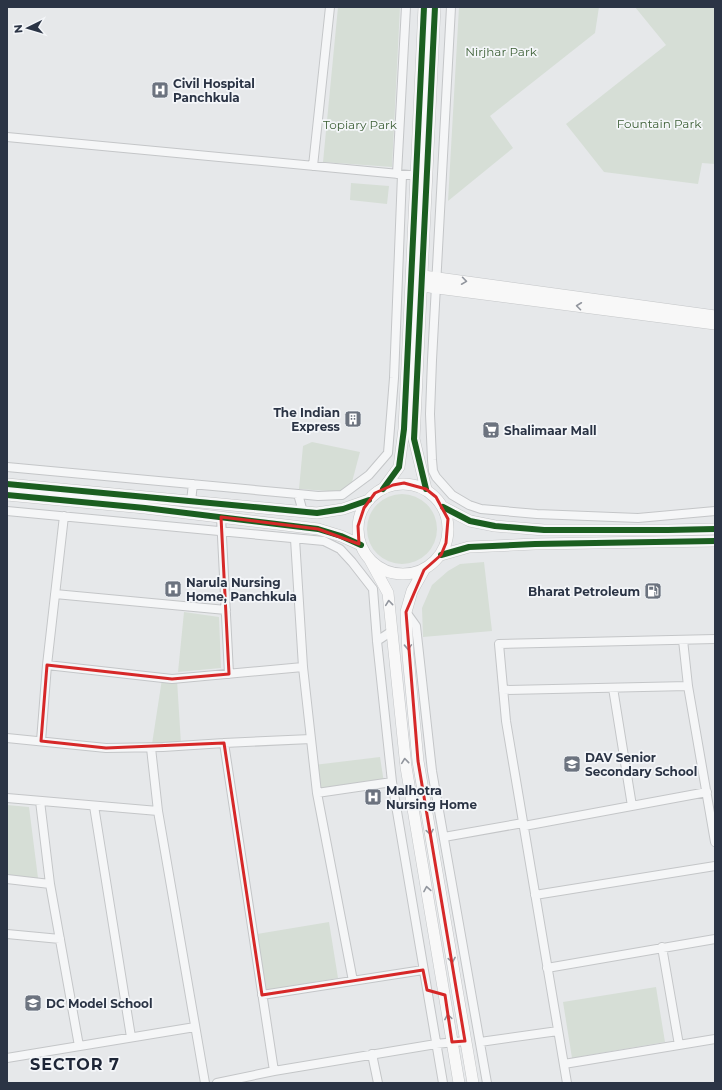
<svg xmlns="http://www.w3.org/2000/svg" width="722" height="1090" viewBox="0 0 722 1090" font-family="Montserrat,sans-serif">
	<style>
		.green { fill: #d6ded6 }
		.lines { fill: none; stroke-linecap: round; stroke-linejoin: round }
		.street-casing { stroke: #c4c6c8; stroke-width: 10 }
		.secondary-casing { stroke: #c4c6c8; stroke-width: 12 }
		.street { stroke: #f5f6f7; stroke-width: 8 }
		.secondary { stroke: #f8f8f8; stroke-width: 11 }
		.cycleway-casing { stroke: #f4f6f9; stroke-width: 8 }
		.cycleway { stroke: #1b5e20; stroke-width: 6 }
		.oneway { stroke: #92969e }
		.marked { fill: none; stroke: #d62828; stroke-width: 3; stroke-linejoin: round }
		.labels { text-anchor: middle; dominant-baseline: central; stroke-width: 3.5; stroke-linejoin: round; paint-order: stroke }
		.park-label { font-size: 12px; fill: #3f6138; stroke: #f4f6f9 }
		.poi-label { font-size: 12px; font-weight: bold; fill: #2b3445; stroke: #f4f6f9; text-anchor: start }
		.district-label { font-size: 16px; font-weight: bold; letter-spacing: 1px; fill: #1d2536; stroke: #f4f6f9 }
	</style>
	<rect width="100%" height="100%" fill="#e6e8ea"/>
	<path class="green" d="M 338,7 L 400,7 L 392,167 L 323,162 Z
		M 459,7 L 599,7 L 595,33 L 490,116 L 513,148 L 448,201 Z
		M 635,7 L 715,7 L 715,164 L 702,163 L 698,184 L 604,172 L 566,124 L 666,45 Z
		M 351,183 L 389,186 L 387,204 L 350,200 Z
		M 312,442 L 360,452 L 352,482 L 343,492 L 299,489 L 303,446 Z
		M367 529a35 35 0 1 1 70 0a35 35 0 1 1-70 0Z
		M 484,562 L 492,631 L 423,637 L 422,608 L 432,585 L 448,571 L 460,564 Z
		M 184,612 L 219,617 L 221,668 L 178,672 Z
		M 162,679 L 177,680 L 181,744 L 152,744 Z
		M 380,757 L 384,783 L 317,791 L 314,765 Z
		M 7,805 L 29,807 L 38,878 L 7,875 Z
		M 329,922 L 338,978 L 265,991 L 257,934 Z
		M 656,987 L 665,1042 L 572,1058 L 563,1002 Z"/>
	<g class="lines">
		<g class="street-casing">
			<path id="street" d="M 451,7 L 432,360 L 430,414 L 432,460 L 433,471 L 436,477 L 452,495 L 469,505 L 481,509 L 537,514 L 638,518 L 715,511
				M 7,137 L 420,176
				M 313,166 L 330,7
				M 397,174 L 406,7
				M 7,467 L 298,494 L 303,512
				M 298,494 L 318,496 L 342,495 L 369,475 L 388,453 L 394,378 L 402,175
				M 191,501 L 193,484
				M 7,511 L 324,541 L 340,549 L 352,562 L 373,589 L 377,641 L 392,782 L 443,1083
				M 221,517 L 229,674
				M 295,539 L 303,667 L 317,793 L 353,981
				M 55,594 L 226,610
				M 406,612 L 416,626 L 432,771 L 487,1083
				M 683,640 L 688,686 L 715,842
				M 377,641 L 392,631
				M 47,665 L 172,679 L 303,667
				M 613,688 L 632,806
				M 503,690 L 688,686
				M 7,738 L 106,748 L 163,747 L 224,743 L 311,739
				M 41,741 L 47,665 L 64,516
				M 224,743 L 274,1071
				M 151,748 L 158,811 L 205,1083
				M 317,793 L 392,782
				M 7,798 L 158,811
				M 40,801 L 50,884 L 79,1046
				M 94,806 L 131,1037
				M 524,826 L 707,792
				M 444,837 L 523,823
				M 7,879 L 50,884
				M 535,895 L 715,866
				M 7,934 L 60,939
				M 662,947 L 679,1045
				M 547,968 L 715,939
				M 262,995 L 423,970
				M 480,1042 L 558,1031
				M 372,1054 L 378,1083
				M 7,1058 L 195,1027
				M 564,1064 L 715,1039
				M 217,1083 L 274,1071 L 436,1044 L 465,1041
				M 567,1083 L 506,721 L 499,644 L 715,639"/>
		</g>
		<g class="secondary-casing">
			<path id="secondary" d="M 416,275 L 715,316
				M 414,285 L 715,324
				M358 529a45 45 0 1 1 90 0a45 45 0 1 1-90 0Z
				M 7,484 L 317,513 L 343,509 L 369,500
				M 383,489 L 399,467 L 404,429 L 424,7
				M 426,489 L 414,439 L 435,7
				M 7,495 L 145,508 L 318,529 L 341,536 L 361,545
				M 443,507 L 470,521 L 495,526 L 544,530 L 668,530 L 715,529
				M 441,555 L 469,547 L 535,544 L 715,541
				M 370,560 L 388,593 L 406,767 L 459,1083
				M 424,570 L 412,591 L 406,612 L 408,655 L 418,761 L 473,1083"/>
		</g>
		<use href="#street" class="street"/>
		<use href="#secondary" class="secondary"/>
		<g class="cycleway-casing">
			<path id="cycleway" d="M 7,484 L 317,513 L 343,509 L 369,500
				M 383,489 L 399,467 L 404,429 L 424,7
				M 426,489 L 414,439 L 435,7
				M 7,495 L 145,508 L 318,529 L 341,536 L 361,545
				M 443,507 L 470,521 L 495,526 L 544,530 L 668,530 L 715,529
				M 441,555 L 469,547 L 535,544 L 715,541"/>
		</g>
		<use href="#cycleway" class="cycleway"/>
	</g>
	<defs><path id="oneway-chevron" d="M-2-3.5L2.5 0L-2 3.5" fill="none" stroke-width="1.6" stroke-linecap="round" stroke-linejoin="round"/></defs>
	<g class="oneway">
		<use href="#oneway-chevron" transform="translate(464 281) rotate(8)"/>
		<use href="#oneway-chevron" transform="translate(579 306) rotate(-173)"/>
		<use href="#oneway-chevron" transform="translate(389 603) rotate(-96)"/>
		<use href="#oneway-chevron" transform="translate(408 647) rotate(88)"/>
		<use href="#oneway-chevron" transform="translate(405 761) rotate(-96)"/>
		<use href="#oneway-chevron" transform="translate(430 832) rotate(80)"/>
		<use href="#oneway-chevron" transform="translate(427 889) rotate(-100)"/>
		<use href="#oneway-chevron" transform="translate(452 960) rotate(80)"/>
		<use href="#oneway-chevron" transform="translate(448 1017) rotate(-100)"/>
	</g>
	<path class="marked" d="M 404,483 L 426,489 L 436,497 L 448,519 L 446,543 L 441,555 L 424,570 L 406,612 L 418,761 L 465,1041 L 452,1042 L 445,995 L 427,990 L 423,970 L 262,995 L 224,743 L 106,748 L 41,741 L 47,665 L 172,679 L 229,674 L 221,517 L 318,529 L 359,544 L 358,526 L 364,508 L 375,493 L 393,485 Z"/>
	<defs>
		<g id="hospital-square" transform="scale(0.9)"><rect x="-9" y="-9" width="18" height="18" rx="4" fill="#6c737f" stroke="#f4f6f9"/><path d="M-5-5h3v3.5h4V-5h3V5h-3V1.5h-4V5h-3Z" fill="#fff"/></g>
		<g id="building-square" transform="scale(0.9)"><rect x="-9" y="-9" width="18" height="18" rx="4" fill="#6c737f" stroke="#f4f6f9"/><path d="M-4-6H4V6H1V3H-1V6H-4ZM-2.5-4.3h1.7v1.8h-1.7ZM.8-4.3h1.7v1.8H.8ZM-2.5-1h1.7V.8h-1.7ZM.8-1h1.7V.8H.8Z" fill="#fff"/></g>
		<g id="supermarket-square" transform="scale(0.9)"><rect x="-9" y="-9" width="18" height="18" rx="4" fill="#6c737f" stroke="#f4f6f9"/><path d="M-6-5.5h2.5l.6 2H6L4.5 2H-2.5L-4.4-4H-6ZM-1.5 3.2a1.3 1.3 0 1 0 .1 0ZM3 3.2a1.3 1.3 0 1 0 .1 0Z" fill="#fff"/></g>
		<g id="fuel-square" transform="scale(0.9)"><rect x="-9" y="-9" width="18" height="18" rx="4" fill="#6c737f" stroke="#f4f6f9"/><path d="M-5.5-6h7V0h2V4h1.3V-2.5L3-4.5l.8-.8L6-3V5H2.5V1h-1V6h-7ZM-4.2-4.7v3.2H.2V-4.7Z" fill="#fff"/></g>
		<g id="school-square" transform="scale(0.9)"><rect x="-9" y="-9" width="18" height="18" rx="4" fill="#6c737f" stroke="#f4f6f9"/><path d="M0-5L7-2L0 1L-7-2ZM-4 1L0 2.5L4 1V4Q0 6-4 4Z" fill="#fff"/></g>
	</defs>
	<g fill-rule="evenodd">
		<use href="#hospital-square" x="160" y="90"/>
		<use href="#building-square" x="353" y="419"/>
		<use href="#supermarket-square" x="491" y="430"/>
		<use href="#hospital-square" x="173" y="589"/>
		<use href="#fuel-square" x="653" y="591"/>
		<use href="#school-square" x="572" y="764"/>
		<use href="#hospital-square" x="373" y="797"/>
		<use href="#school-square" x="33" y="1003"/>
	</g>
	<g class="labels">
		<g class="park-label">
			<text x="501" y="51">Nirjhar Park</text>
			<text x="659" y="123">Fountain Park</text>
			<text x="360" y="124">Topiary Park</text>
		</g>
		<g class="poi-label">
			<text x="173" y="83">Civil Hospital<tspan x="173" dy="14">Panchkula</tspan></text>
			<text x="340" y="412" text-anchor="end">The Indian<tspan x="340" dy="14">Express</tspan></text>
			<text x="504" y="430">Shalimaar Mall</text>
			<text x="186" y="582">Narula Nursing<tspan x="186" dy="14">Home, Panchkula</tspan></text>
			<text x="640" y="591" text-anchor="end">Bharat Petroleum</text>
			<text x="585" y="757">DAV Senior<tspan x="585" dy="14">Secondary School</tspan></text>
			<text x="386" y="790">Malhotra<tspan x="386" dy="14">Nursing Home</tspan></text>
			<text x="46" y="1003">DC Model School</text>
		</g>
		<g class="district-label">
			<text x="75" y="1064">SECTOR 7</text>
		</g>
	</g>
	<rect width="722" height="1090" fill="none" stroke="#2b3445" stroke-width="16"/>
	<g transform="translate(28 28) rotate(265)" stroke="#f4f6f9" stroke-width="3" paint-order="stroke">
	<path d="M0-3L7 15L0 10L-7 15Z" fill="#2b3445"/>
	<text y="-6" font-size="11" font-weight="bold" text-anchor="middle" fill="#2b3445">N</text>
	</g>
</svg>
